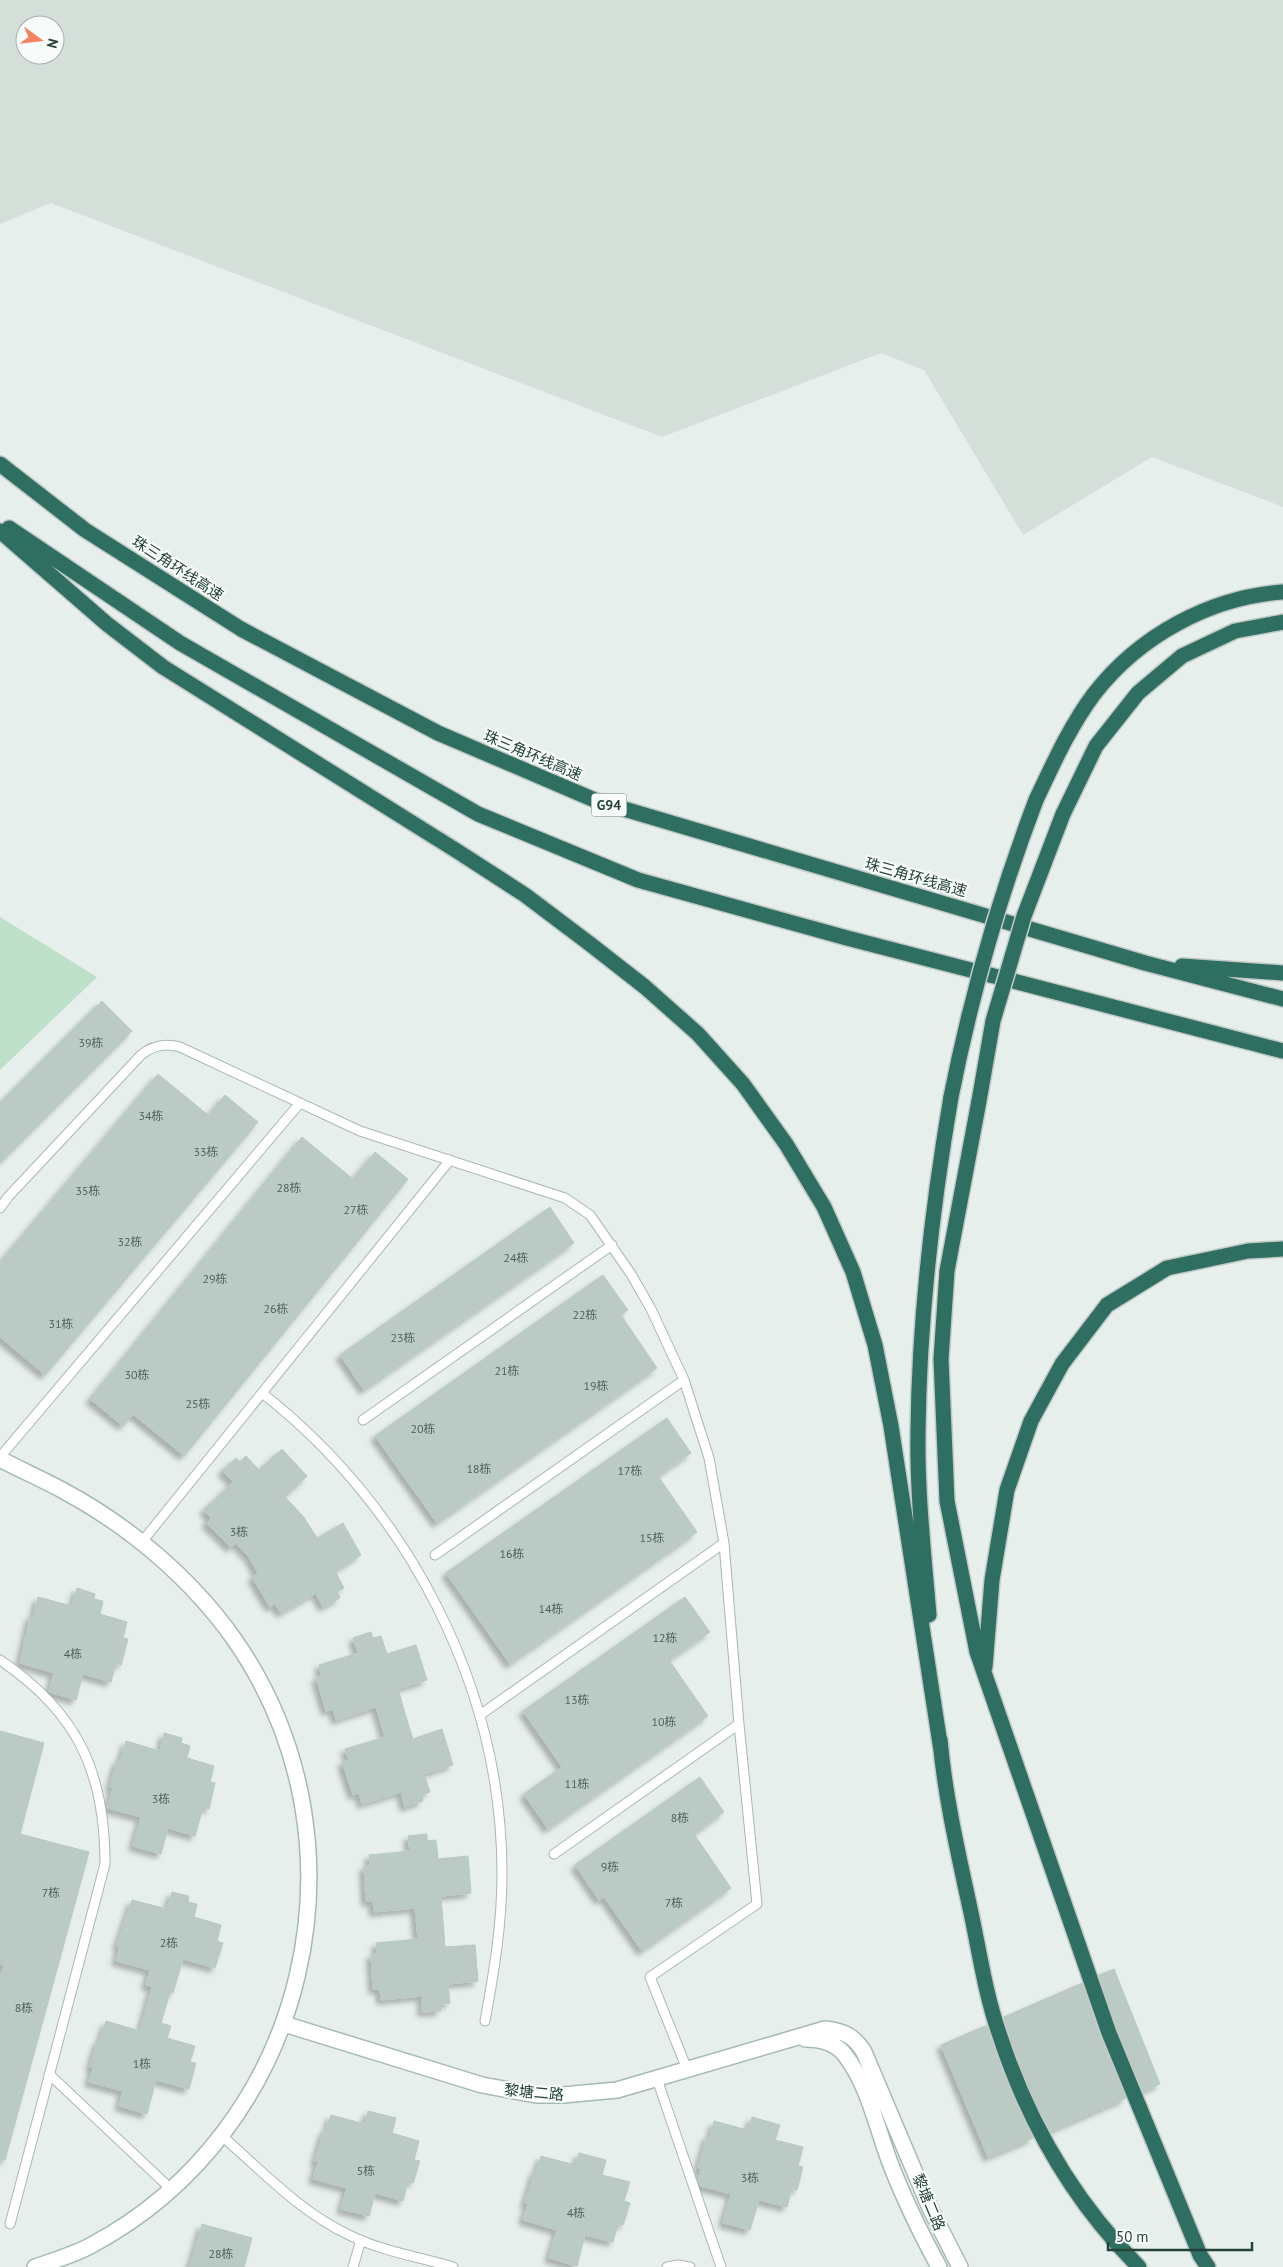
<svg xmlns="http://www.w3.org/2000/svg" width="1283" height="2267" viewBox="0 0 1283 2267" font-family="'PT Sans','Noto Sans SC',sans-serif">
	<style>
		.built { fill: #d4dfda; fill-rule: evenodd }
		.green { fill: #bfe0c8 }
		.building { fill: #bbcac4; stroke: #b8c9c2; filter: url(#shadow) }
		.lines { fill: none; stroke-linecap: round; stroke-linejoin: round }
		.lane-casing { stroke: #a8b8b2; stroke-width: 11 }
		.secondary-casing { stroke: #a4bbb3; stroke-width: 18 }
		.highway-casing { stroke: #c2cac8; stroke-width: 18 }
		.lane { stroke: #fff; stroke-width: 9 }
		.secondary { stroke: #fff; stroke-width: 15 }
		.highway { stroke: #2f6f62; stroke-width: 15 }
		.highway-bridge-casing { stroke: #c2cac8; stroke-width: 18; stroke-linecap: butt }
		.highway-bridge { stroke: #2f6f62; stroke-width: 15 }
		.labels { text-anchor: middle; dominant-baseline: central; stroke-width: 4.5; stroke-linejoin: round; paint-order: stroke }
		.number-label { font-size: 12px; fill: #4a645c }
		.shield { fill: #f7fbf9; stroke: #637a73; stroke-width: 1 }
		.shield-label { font-size: 14px; font-weight: bold; fill: #24423a }
		.street-label { font-size: 15px; fill: #24423a; stroke: #f7fbf9 }
	</style>
	<defs>
		<filter id="shadow"><feDropShadow dx="-4.5" dy="4.5" stdDeviation="2.5" flood-color="#0004"/></filter>
	</defs>
	<rect width="100%" height="100%" fill="#e6efeb"/>
	<path class="built" d="M 0,0 L 1283,0 L 1283,507 L 1152,457 L 1023,535 L 924,370 L 881,353 L 662,437 L 51,203 L 0,224 ZM 25,25 L 55,25 L 55,55 L 25,55 Z"/>
	<path class="green" d="M 0,917 L 97,977 L 0,1070 Z"/>
	<path class="building" d="M 102,1001 L 132,1031 L 0,1163 L 0,1103 Z
		M 158,1074 L 208,1115 L 225,1095 L 258,1122 L 45,1375 L 0,1337 L 0,1262 Z
		M 302,1137 L 353,1179 L 375,1152 L 408,1179 L 184,1456 L 133,1414 L 123,1426 L 90,1399 Z
		M 550,1207 L 574,1243 L 364,1390 L 340,1355 Z
		M 603,1275 L 628,1310 L 621,1315 L 657,1368 L 437,1523 L 375,1436 Z
		M 667,1418 L 691,1453 L 658,1476 L 697,1532 L 510,1664 L 446,1573 Z
		M 282,1449 L 307,1476 L 285,1497 L 303,1516 L 317,1538 L 343,1523 L 361,1555 L 335,1571 L 344,1588 L 337,1592 L 340,1598 L 323,1607 L 316,1593 L 281,1613 L 275,1604 L 270,1607 L 252,1577 L 258,1574 L 249,1557 L 236,1543 L 231,1548 L 206,1523 L 211,1518 L 204,1510 L 233,1482 L 222,1471 L 236,1458 L 240,1462 L 246,1456 L 259,1470 Z
		M 77,1588 L 95,1594 L 94,1599 L 103,1601 L 100,1614 L 127,1622 L 123,1638 L 128,1639 L 121,1665 L 116,1663 L 111,1682 L 83,1674 L 76,1700 L 49,1692 L 54,1673 L 20,1663 L 30,1616 L 33,1617 L 38,1597 L 72,1606 Z
		M 685,1597 L 710,1632 L 669,1660 L 708,1716 L 548,1829 L 524,1794 L 562,1767 L 523,1711 Z
		M 371,1632 L 373,1638 L 381,1636 L 387,1654 L 416,1645 L 427,1680 L 398,1689 L 407,1720 L 413,1739 L 442,1729 L 453,1765 L 424,1774 L 430,1792 L 421,1795 L 423,1801 L 405,1807 L 401,1792 L 362,1804 L 359,1793 L 353,1795 L 342,1762 L 349,1760 L 345,1749 L 385,1737 L 376,1707 L 336,1720 L 333,1709 L 326,1711 L 316,1677 L 322,1676 L 319,1665 L 358,1653 L 353,1638 Z
		M 0,1731 L 44,1743 L 20,1834 L 89,1852 L 5,2160 L 0,2160 L 0,1980 L 4,1965 L 0,1964 Z
		M 164,1733 L 182,1738 L 181,1743 L 190,1746 L 187,1758 L 214,1766 L 210,1782 L 215,1783 L 209,1809 L 203,1807 L 195,1836 L 168,1828 L 161,1854 L 133,1846 L 141,1817 L 107,1808 L 113,1788 L 110,1787 L 117,1760 L 120,1761 L 126,1741 L 160,1751 Z
		M 700,1777 L 724,1812 L 694,1834 L 731,1888 L 642,1951 L 604,1897 L 599,1900 L 575,1865 Z
		M 427,1834 L 427,1841 L 436,1840 L 438,1859 L 468,1856 L 471,1893 L 441,1896 L 445,1947 L 475,1945 L 478,1981 L 448,1984 L 450,2003 L 440,2004 L 441,2011 L 422,2012 L 422,1996 L 381,2000 L 380,1989 L 373,1989 L 371,1954 L 377,1954 L 376,1943 L 418,1939 L 415,1908 L 374,1912 L 373,1901 L 366,1901 L 364,1866 L 370,1866 L 369,1855 L 410,1851 L 408,1836 Z
		M 172,1892 L 189,1896 L 188,1902 L 197,1904 L 194,1917 L 221,1925 L 217,1941 L 223,1943 L 215,1968 L 183,1959 L 173,1993 L 170,1992 L 161,2023 L 171,2026 L 167,2038 L 195,2046 L 190,2062 L 196,2063 L 189,2089 L 156,2080 L 147,2114 L 119,2106 L 123,2091 L 89,2082 L 93,2068 L 90,2067 L 98,2040 L 100,2041 L 106,2021 L 140,2031 L 152,1987 L 146,1985 L 150,1970 L 116,1961 L 120,1946 L 117,1946 L 132,1900 L 167,1909 Z
		M 1114,1969 L 1160,2084 L 1143,2091 L 1118,2030 L 1099,1975 Z
		M 1082,1983 L 1100,2036 L 1126,2098 L 1050,2131 L 1019,2063 L 1004,2017 Z
		M 987,2025 L 1002,2070 L 1033,2138 L 988,2157 L 941,2045 Z
		M 368,2111 L 396,2118 L 392,2133 L 419,2141 L 414,2160 L 420,2161 L 413,2183 L 408,2182 L 403,2201 L 375,2193 L 369,2216 L 341,2209 L 347,2188 L 313,2179 L 318,2162 L 315,2161 L 324,2130 L 326,2131 L 331,2115 L 365,2124 Z
		M 752,2117 L 780,2125 L 775,2140 L 803,2147 L 798,2166 L 803,2167 L 797,2190 L 792,2188 L 787,2207 L 759,2200 L 750,2230 L 723,2223 L 731,2194 L 700,2186 L 698,2180 L 701,2169 L 698,2168 L 707,2136 L 710,2137 L 714,2121 L 748,2130 Z
		M 579,2153 L 606,2160 L 602,2175 L 630,2182 L 624,2201 L 630,2203 L 623,2225 L 618,2224 L 613,2242 L 585,2235 L 577,2266 L 549,2258 L 557,2230 L 523,2220 L 528,2204 L 525,2203 L 534,2172 L 536,2172 L 541,2156 L 575,2165 Z
		M 202,2224 L 252,2238 L 244,2267 L 190,2267 Z"/>
	<g class="lines">
		<g class="lane-casing">
			<path id="lane" d="M 0,1208 L 8,1197 L 141,1055 C 153,1045 165,1043 180,1047 L 360,1131 L 565,1198 L 590,1215 L 631,1274 L 651,1309 L 684,1380 L 709,1458 L 724,1543 L 739,1724 L 757,1904 L 650,1977 L 687,2069
				M 262,1393 C 408,1507 502,1687 502,1874 C 502,1924 494,1972 485,2021
				M 363,1420 L 612,1245
				M 0,1457 L 300,1103
				M 141,1543 L 450,1160
				M 435,1555 L 684,1380
				M 0,1660 C 77,1712 105,1771 105,1864 L 10,2224
				M 480,1715 L 724,1543
				M 554,1854 L 739,1724
				M 49,2074 L 172,2190
				M 657,2079 L 721,2267
				M 221,2135 C 262,2171 301,2213 351,2236 C 382,2251 419,2257 453,2267
				M 353,2267 L 361,2240
				M 667,2267 L 678,2265 L 690,2267"/>
		</g>
		<g class="secondary-casing">
			<path id="secondary" d="M 0,1459 C 21,1470 42,1479 62,1490 C 128,1525 191,1578 234,1639 C 376,1842 309,2130 90,2246 C 73,2255 53,2261 35,2267
				M 284,2024 L 482,2085 L 536,2095 L 563,2095 L 617,2090 L 825,2029 C 844,2031 854,2036 864,2052 L 930,2208 L 960,2267
				M 805,2039 C 820,2039 835,2042 845,2055 C 868,2085 876,2125 889,2160 C 903,2197 920,2232 939,2267"/>
		</g>
		<g class="highway-casing">
			<path id="highway" d="M 0,464 L 85,530 L 241,629 L 438,733 L 597,801 L 1145,963 L 1283,999
				M 9,528 L 180,643 L 478,814 L 638,880 L 847,938 L 1283,1051
				M 0,531 L 107,624 L 163,667 L 457,851 L 525,895 L 590,944 L 645,987 L 698,1034 L 743,1084 L 786,1144 L 824,1207 L 853,1272 L 875,1345 L 891,1426 L 941,1750
				M 1036,800 C 1053,764 1070,726 1094,694 C 1139,636 1210,597 1283,592
				M 1063,814 L 1096,746 L 1138,693 L 1182,656 L 1235,631 L 1283,622
				M 1182,966 L 1283,973
				M 979,1101 L 947,1271 L 941,1359 L 947,1501 L 977,1652 L 1109,2033 L 1200,2255 L 1208,2267
				M 929,1615 C 924,1555 917,1494 918,1433 C 919,1321 932,1208 951,1097
				M 985,1667 L 992,1580 L 1007,1490 L 1031,1421 L 1062,1364 L 1107,1305 L 1167,1268 L 1248,1251 L 1283,1249
				M 940,1740 C 945,1796 958,1853 970,1908 C 979,1949 985,1993 999,2033 C 1028,2123 1072,2200 1139,2267"/>
		</g>
		<use href="#lane" class="lane"/>
		<use href="#secondary" class="secondary"/>
		<use href="#highway" class="highway"/>
		<g class="highway-bridge-casing">
			<path id="highway-bridge" d="M 951,1097 C 971,996 999,897 1036,800
				M 979,1101 L 993,1021 L 1024,916 L 1063,814"/>
		</g>
		<use href="#highway-bridge" class="highway-bridge"/>
	</g>
	<g class="labels">
		<g class="number-label">
			<text x="91" y="1042">39栋</text>
			<text x="151" y="1115">34栋</text>
			<text x="206" y="1151">33栋</text>
			<text x="289" y="1187">28栋</text>
			<text x="88" y="1190">35栋</text>
			<text x="356" y="1209">27栋</text>
			<text x="130" y="1241">32栋</text>
			<text x="516" y="1257">24栋</text>
			<text x="215" y="1278">29栋</text>
			<text x="276" y="1308">26栋</text>
			<text x="585" y="1314">22栋</text>
			<text x="61" y="1323">31栋</text>
			<text x="403" y="1337">23栋</text>
			<text x="507" y="1370">21栋</text>
			<text x="137" y="1374">30栋</text>
			<text x="596" y="1385">19栋</text>
			<text x="198" y="1403">25栋</text>
			<text x="423" y="1428">20栋</text>
			<text x="479" y="1468">18栋</text>
			<text x="630" y="1470">17栋</text>
			<text x="239" y="1531">3栋</text>
			<text x="652" y="1537">15栋</text>
			<text x="512" y="1553">16栋</text>
			<text x="551" y="1608">14栋</text>
			<text x="665" y="1637">12栋</text>
			<text x="73" y="1653">4栋</text>
			<text x="577" y="1699">13栋</text>
			<text x="664" y="1721">10栋</text>
			<text x="577" y="1783">11栋</text>
			<text x="161" y="1798">3栋</text>
			<text x="680" y="1817">8栋</text>
			<text x="610" y="1866">9栋</text>
			<text x="51" y="1892">7栋</text>
			<text x="674" y="1902">7栋</text>
			<text x="169" y="1942">2栋</text>
			<text x="24" y="2007">8栋</text>
			<text x="142" y="2063">1栋</text>
			<text x="366" y="2170">5栋</text>
			<text x="750" y="2177">3栋</text>
			<text x="576" y="2212">4栋</text>
			<text x="221" y="2253">28栋</text>
		</g>
		<rect class="shield" x="591.5" y="793.5" width="35" height="23" rx="4"/>
		<g class="shield-label">
			<text x="609" y="805">G94</text>
		</g>
		<g class="street-label">
			<text transform="translate(178 568) rotate(33)">珠三角环线高速</text>
			<text transform="translate(533 755) rotate(23)">珠三角环线高速</text>
			<text transform="translate(916 877) rotate(16)">珠三角环线高速</text>
			<text transform="translate(534 2092) rotate(5)">黎塘二路</text>
			<text transform="translate(929 2202) rotate(67)">黎塘二路</text>
		</g>
	</g>
	<g transform="translate(40 40) rotate(105)"><circle r="24" fill="#f7fbf9" stroke="#a3b1ad"/>
	<path d="M0-4L9 19L0 12L-9 19Z" fill="#f4845f"/>
	<text y="-8" font-size="14" font-weight="bold" text-anchor="middle" fill="#24423a">N</text>
	</g>
	<path d="M1108 2242v8h144v-8" fill="none" stroke="#24423a" stroke-width="2.5"/>
	<text x="1116" y="2242" font-size="15" fill="#24423a" stroke="#f7fbf9" stroke-width="4" paint-order="stroke">50 m</text>
</svg>
